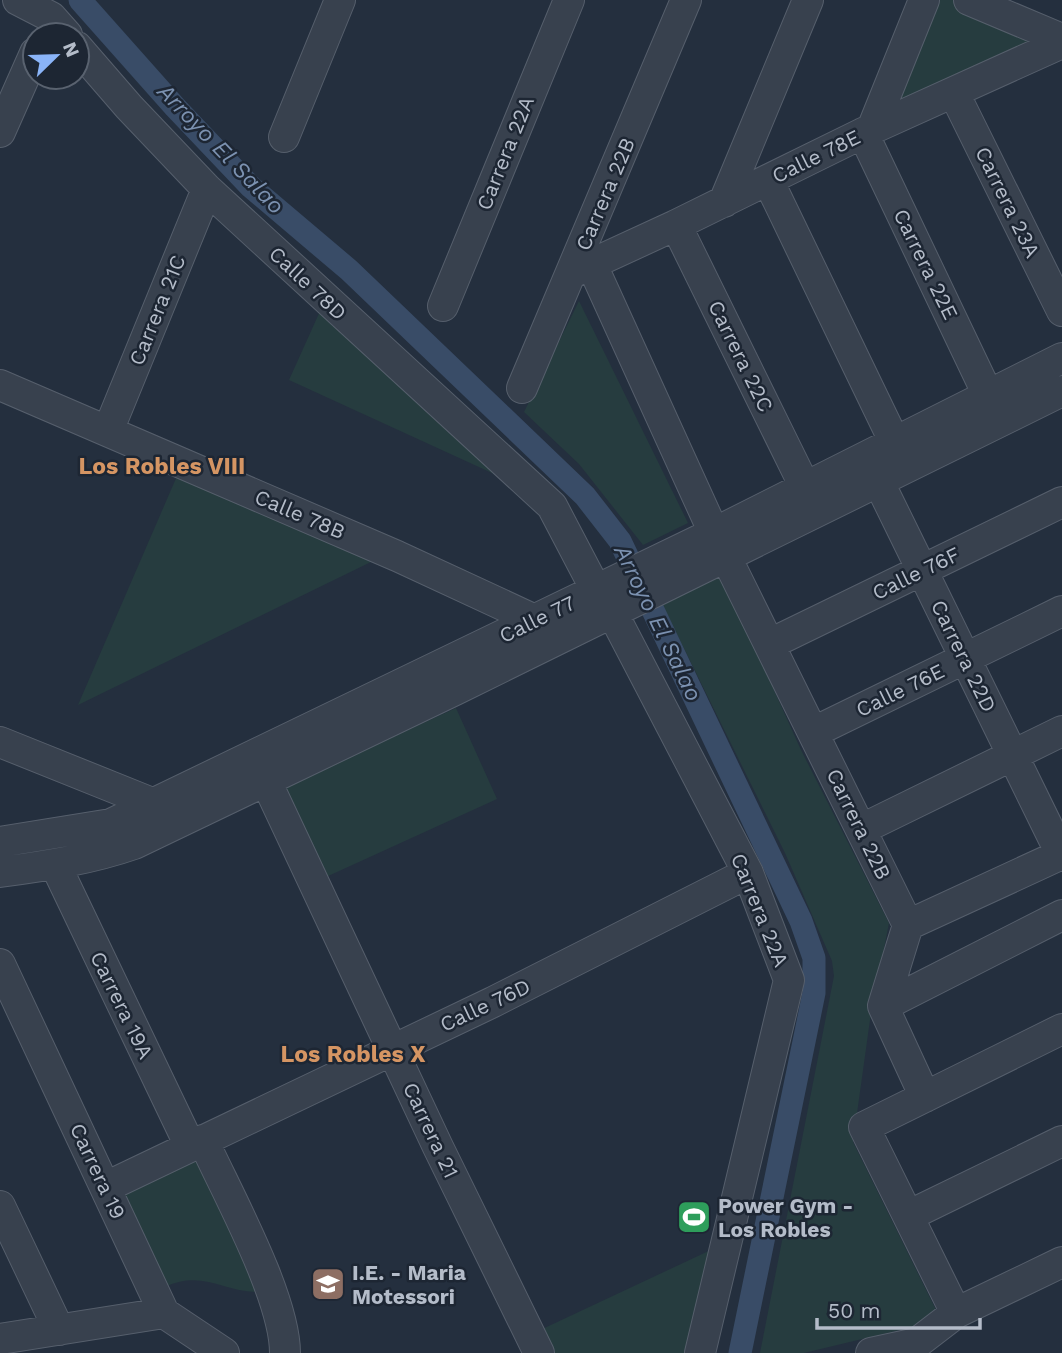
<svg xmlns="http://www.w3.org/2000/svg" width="1062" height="1353" viewBox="0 0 1062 1353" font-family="'Work Sans',sans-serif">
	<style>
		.green { fill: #263c3f }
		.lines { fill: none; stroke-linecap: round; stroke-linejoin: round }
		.canal { stroke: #394c67; stroke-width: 23 }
		.minor-casing { stroke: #565f6c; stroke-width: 32 }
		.minor { stroke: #38414e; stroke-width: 30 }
		.labels { text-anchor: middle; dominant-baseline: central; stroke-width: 5; stroke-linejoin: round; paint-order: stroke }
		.street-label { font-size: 21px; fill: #b4bcc9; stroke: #1d2633 }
		.poi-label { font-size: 21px; font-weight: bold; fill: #b4bcc9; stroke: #1d2633; text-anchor: start }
		.water-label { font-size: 23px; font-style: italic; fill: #7c92b1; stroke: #1d2633 }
		.neighbourhood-label { font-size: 23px; font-weight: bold; fill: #d59563; stroke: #1d2633 }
	</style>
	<rect width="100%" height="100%" fill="#242f3e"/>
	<path class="green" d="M 930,0 L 957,0 L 1051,43 L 884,119 Z
		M 579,301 L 688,523 L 643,545 L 579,464 L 524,412 Z
		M 321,309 L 516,484 L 289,380 Z
		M 177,476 L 375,560 L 78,705 Z
		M 722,575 L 801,750 L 889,923 L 870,1020 L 853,1142 L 941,1320 L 804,1353 L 760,1353 L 834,976 L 832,961 L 785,853 L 662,604 Z
		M 456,708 L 497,799 L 326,877 L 285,786 Z
		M 197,1155 L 260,1292 C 224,1293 203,1269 165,1287 L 119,1189 Z
		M 715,1248 L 694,1353 L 546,1353 L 536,1332 Z"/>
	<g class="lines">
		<path class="canal" d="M 80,0 L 175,107 L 251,187 L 349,270 L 585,496 L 620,541 L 801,921 L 814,958 L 814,993 L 740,1353"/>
		<g class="minor-casing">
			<path id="minor" d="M 18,0 L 51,17 L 67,35
				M 969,0 L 1062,39
				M 77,47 L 129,107 L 207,189 L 552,506 L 596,590
				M 954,93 L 1062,311
				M 872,129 L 924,0
				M 0,132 L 35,53
				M 863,133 L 988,395
				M 284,137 L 340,0
				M 768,180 L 895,443
				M 724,202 L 808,0
				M 676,225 L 805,487
				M 592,265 L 714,533
				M 572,273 L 676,225 L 863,133 L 1062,43
				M 443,306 L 569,0
				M 0,385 L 397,556 L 535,620 L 541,632
				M 522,388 L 686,0
				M 108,431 L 207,189
				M 871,466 L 1062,856
				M 726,557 L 908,925 L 883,1006 L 925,1097
				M 612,612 L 748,873 L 789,980 L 700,1353
				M 770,644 L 1062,502
				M 814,732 L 1062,611
				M 0,742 L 152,803 L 160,811
				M 258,764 L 438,1147 L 539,1353
				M 862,829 L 1062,731
				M 0,842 L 111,824 L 714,533 L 1062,358
				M 55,864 L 190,1146
				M 0,872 C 46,866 91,859 134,844 L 455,690 L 1062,391
				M 908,925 L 1062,854
				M 0,964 L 164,1313 L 224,1353
				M 883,1006 L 1062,915
				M 203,1140 C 227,1193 285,1297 285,1353
				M 106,1187 L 493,1002 L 748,873
				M 0,1206 L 59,1330
				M 908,1216 L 1062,1141
				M 956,1313 L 864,1127 L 1062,1029
				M 0,1339 L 164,1313
				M 871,1353 L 917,1343 L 956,1313 L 1062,1262"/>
		</g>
		<use href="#minor" class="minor"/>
	</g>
	<defs>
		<g id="stadium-square" transform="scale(1.75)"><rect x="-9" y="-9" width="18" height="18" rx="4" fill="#2e9e5b" stroke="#1d2633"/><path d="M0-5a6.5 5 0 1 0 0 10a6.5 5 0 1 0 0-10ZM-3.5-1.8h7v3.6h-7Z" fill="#fff"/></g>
		<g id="school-square" transform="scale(1.75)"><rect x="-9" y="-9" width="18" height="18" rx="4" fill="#8d6e63" stroke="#1d2633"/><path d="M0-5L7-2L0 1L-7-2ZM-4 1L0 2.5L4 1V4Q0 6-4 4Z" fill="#fff"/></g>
	</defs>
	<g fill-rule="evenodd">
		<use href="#stadium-square" x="694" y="1217"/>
		<use href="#school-square" x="328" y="1284"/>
	</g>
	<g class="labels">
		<g class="street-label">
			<text transform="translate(505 153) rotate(-68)">Carrera 22A</text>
			<text transform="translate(816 156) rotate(-26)">Calle 78E</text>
			<text transform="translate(605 194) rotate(-67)">Carrera 22B</text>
			<text transform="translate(1008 202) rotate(64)">Carrera 23A</text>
			<text transform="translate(926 264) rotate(64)">Carrera 22E</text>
			<text transform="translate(308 283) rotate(43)">Calle 78D</text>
			<text transform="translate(157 310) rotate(-68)">Carrera 21C</text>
			<text transform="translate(741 356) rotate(64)">Carrera 22C</text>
			<text transform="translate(300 514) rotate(23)">Calle 78B</text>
			<text transform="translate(916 573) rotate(-26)">Calle 76F</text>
			<text transform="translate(537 619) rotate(-26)">Calle 77</text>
			<text transform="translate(964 656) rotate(64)">Carrera 22D</text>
			<text transform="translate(900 690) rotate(-26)">Calle 76E</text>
			<text transform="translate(859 824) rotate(64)">Carrera 22B</text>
			<text transform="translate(760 910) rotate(68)">Carrera 22A</text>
			<text transform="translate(122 1005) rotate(64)">Carrera 19A</text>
			<text transform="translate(485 1005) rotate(-25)">Calle 76D</text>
			<text transform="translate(431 1130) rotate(65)">Carrera 21</text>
			<text transform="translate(98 1171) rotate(65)">Carrera 19</text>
		</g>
		<g class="poi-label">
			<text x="718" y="1205">Power Gym -<tspan x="718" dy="24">Los Robles</tspan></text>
			<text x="352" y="1272">I.E. - Maria<tspan x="352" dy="24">Motessori</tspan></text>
		</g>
		<g class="water-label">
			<text transform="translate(221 149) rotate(46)">Arroyo El Salao</text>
			<text transform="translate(658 623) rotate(64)">Arroyo El Salao</text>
		</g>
		<g class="neighbourhood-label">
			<text x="162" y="466">Los Robles VIII</text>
			<text x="353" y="1054">Los Robles X</text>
		</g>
	</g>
	<g transform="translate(56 56) rotate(67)"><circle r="33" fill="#1d2633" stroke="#59626f" stroke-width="2"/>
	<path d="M0-5L12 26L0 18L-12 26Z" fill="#8ab4f8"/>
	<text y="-10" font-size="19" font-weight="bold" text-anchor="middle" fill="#b4bcc9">N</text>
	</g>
	<path d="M817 1318v10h163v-10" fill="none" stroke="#b4bcc9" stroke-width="3.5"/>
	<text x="828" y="1318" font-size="21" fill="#b4bcc9" stroke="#1d2633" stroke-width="5" paint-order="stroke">50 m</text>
</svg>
